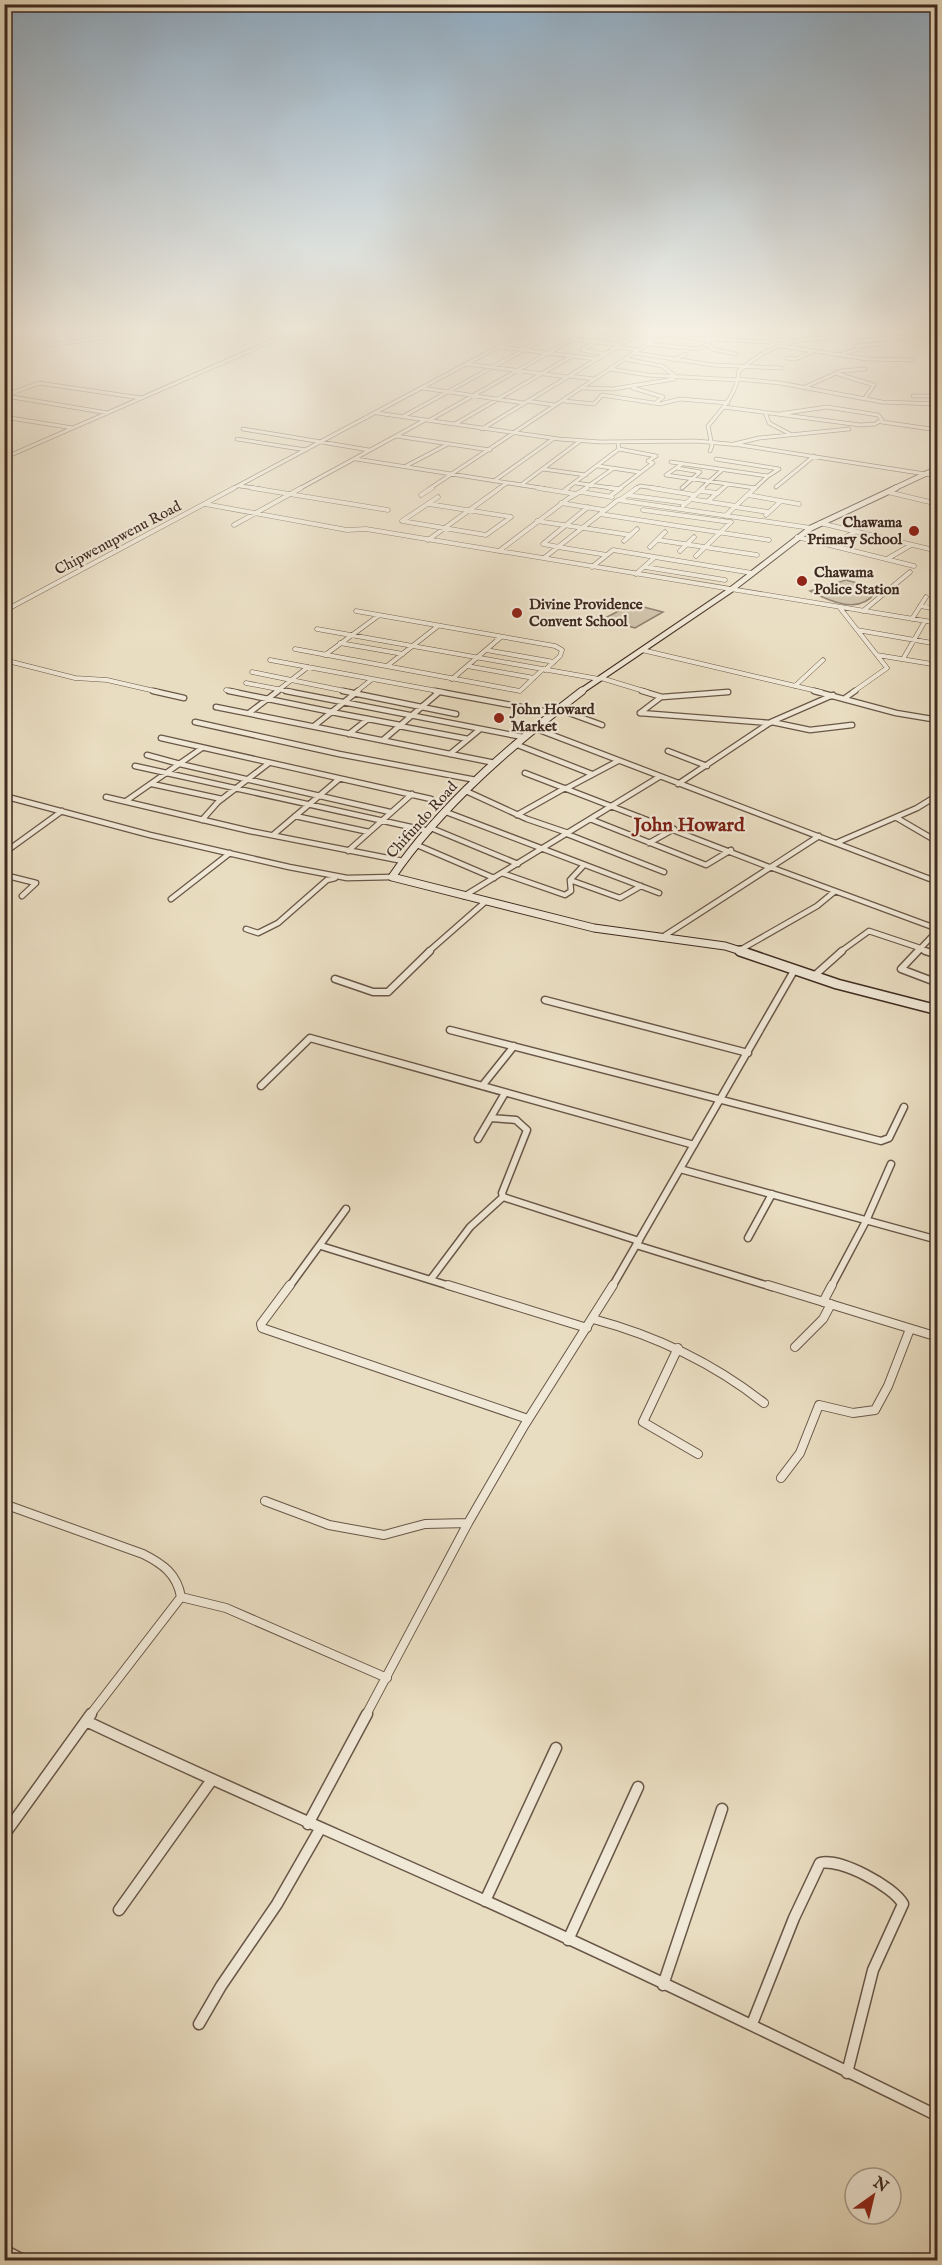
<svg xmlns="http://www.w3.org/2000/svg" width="942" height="2265" viewBox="0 0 942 2265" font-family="'IM FELL English',serif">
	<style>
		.green { fill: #ccbfa6; stroke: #857463; stroke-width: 1.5 }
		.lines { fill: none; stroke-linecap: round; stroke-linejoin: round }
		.street-far5-casing { stroke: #695748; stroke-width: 4.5 }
		.street-far4-casing { stroke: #695748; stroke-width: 5 }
		.street-far3-casing { stroke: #695748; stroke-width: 7 }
		.street-far2-casing { stroke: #695748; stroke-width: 9 }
		.street-far1-casing { stroke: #695748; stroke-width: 10 }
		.street-casing { stroke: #695748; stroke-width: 13 }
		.secondary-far3-casing { stroke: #3e2a20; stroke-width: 6 }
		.secondary-far2-casing { stroke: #3e2a20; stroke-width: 7 }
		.secondary-far1-casing { stroke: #3e2a20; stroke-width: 9 }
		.secondary-casing { stroke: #3e2a20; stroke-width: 12 }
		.street-far5 { stroke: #f1e9d7; stroke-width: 3 }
		.street-far4 { stroke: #f1e9d7; stroke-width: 4 }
		.street-far3 { stroke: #f1e9d7; stroke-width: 4.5 }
		.street-far2 { stroke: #f1e9d7; stroke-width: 6 }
		.street-far1 { stroke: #f1e9d7; stroke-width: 8 }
		.street { stroke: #f1e9d7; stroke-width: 10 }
		.secondary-far3 { stroke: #f1e9d7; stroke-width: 4.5 }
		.secondary-far2 { stroke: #f1e9d7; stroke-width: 5 }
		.secondary-far1 { stroke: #f1e9d7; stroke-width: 7 }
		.secondary { stroke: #f1e9d7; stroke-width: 9 }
		.poi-dot { fill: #8f2418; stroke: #f1e9d7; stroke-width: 2 }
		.labels { text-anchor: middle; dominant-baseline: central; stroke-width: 4.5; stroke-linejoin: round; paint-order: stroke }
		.far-poi-label { font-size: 15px; font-weight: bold; fill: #3e2a20; stroke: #f1e9d7; text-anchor: start }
		.far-street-label { font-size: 15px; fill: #3e2a20; stroke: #f1e9d7 }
		.far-district-label { font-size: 20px; font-weight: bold; fill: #7a1f14; stroke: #f1e9d7 }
	</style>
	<rect width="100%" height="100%" fill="#e9ddc1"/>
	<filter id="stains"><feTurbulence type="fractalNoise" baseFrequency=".00333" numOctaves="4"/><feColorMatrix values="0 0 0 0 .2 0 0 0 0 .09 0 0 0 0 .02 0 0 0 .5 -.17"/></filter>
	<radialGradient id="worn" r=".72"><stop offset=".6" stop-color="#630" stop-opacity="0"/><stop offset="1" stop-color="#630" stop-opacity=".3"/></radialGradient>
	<path class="green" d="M 846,580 L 868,586 L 875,593 C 859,615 829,601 810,591 Z
		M 632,604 L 663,612 L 635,628 L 603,619 Z"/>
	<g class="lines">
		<g class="street-far5-casing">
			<path id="street-far5" d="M 13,331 L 49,345 L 152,331
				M 535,331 L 552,333
				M 890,331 L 913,334
				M 663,334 L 708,340 L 726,331
				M 392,335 L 398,331
				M 609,335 L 615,331
				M 604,336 L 582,350 L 604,354
				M 573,339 L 620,345
				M 711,339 L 769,342 L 776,339 L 790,342
				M 797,341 L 808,331
				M 860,341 L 926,335
				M 647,344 L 698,349 L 708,344 L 708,340
				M 708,344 L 712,349 L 736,354
				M 781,346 L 867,359 L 914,360
				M 499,347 L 596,359
				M 616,347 L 639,350
				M 635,353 L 713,365 L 782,368
				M 842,354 L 858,349 L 856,346 L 882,344 L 887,339
				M 787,358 L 796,359 L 812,352
				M 625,359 L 662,366 L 675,376
				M 673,360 L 686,354
				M 467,364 L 567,377
				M 610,369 L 648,375 L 738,380
				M 835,373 L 874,385 L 865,398
				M 4,376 L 7,377
				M 569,376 L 595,379
				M 738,379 L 780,383 L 882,402 L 938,404
				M 805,387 L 841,371 L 865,369
				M 422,388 L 524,403
				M 583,388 L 613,389 L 674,379
				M 633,388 L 663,397 L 657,402
				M 4,396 L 39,383 L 141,398
				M 6,396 L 108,413
				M 913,396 L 938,396
				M 527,401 L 555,405
				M 564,401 L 594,404 L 602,395 L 660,404 L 680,399 L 728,403
				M 724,407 L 860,425 L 875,424 L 882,420 L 878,415 L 827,407 L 779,414
				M 765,412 L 769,423 L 790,434
				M 377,413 L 559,439 L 601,442 L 696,441 L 740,445 L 938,476
				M 404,416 L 558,331
				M 4,417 L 73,428
				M 430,420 L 587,331
				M 882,422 L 938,430
				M 455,424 L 572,356
				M 243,429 L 369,450
				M 482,429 L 643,331
				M 396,436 L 490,450
				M 237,439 L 306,450
				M 734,444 L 759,438 L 849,429
				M 619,449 L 656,456
				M 710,451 L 712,446 L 708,426 C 722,409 737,394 739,371 C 757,355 778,343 802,340 C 820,338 837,339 853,331
				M 4,458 L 295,331
				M 356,459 L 547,489
				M 671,462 L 768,476 L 779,469 L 716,459
				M 682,464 L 666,475 L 755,488
				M 406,466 L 448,444
				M 598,466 L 639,472
				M 677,468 L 700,472 L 682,488
				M 543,469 L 586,475
				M 494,481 L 553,439
				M 576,483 L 618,489
				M 521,485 L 580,441
				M 240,486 L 261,489
				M 776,487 L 814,456
				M 232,489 L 528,331
				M 299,489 L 425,420
				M 429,489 L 667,331
				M 498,489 L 507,483
				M 566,489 L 619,449 L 618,443
				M 584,489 L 614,468
				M 619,489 L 653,463 L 648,461 L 656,456
				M 635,489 L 640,486 L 661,489
				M 701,489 L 722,470
				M 722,489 L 728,484
				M 754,489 L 768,476"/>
		</g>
		<g class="street-far4-casing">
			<path id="street-far4" d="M 252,488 L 388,510
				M 538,488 L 576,494
				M 610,488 L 618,489
				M 652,488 L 695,495
				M 564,491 L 568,488
				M 700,491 L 718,493
				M 581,492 L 612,497
				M 888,492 L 938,504
				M 421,495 L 432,488
				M 627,495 L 686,503
				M 748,495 L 799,504
				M 610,496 L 621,488
				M 438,497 L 402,521 L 486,535 L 511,517
				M 691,499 L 736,506
				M 620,500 L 637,488
				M 708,501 L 723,488
				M 561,503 L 604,510
				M 205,504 L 347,530 L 366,529 L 938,623
				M 429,504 L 511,517
				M 683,506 L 703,488
				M 735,507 L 768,512
				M 643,510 L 730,522
				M 600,514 L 769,540
				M 766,515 L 781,501
				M 725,516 L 755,488
				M 537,521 L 630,535
				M 820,523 L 938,551
				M 234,525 L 301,488
				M 797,537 L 914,566
				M 428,540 L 500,488
				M 658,540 L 757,555
				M 624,541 L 637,529
				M 831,545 L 855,532
				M 558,547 L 607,555
				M 559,547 L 543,544 L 588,507
				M 650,547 L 665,532
				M 499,551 L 569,498 L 587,488
				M 680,551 L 694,537
				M 696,556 L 731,522
				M 544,558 L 618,500 L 811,528
				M 887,559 L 911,545
				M 592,567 L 613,550 L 655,557
				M 645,567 L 725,580
				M 636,574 L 655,557 L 752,573
				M 934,592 L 938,586
				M 920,606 L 938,609
				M 840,608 L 887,668 L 853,692
				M 4,611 L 234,488
				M 356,611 L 555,646 L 562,650 L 560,656 L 545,670
				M 863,611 L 910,572
				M 912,619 L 926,597
				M 317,629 L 599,679
				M 857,630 L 938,644
				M 340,643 L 403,654
				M 295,649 L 520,691 L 542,670
				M 486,650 L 554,662
				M 642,650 L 821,692
				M 325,655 L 378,616
				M 877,655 L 938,665
				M 903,659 L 925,621
				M 4,660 L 75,678 L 107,680 L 159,692
				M 270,660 L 443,692
				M 387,666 L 438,626
				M 467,666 L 534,678
				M 252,672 L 350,692
				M 601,678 L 647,692
				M 452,679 L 501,637
				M 246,683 L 293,692
				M 795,686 L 823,660
				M 226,690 L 237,692
				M 276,692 L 308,667
				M 356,692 L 371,680
				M 725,692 L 728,692"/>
		</g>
		<g class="street-far3-casing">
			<path id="street-far3" d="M 153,691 L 184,698
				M 229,691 L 332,712
				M 286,691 L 523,737
				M 343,691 L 456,714
				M 435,691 L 554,713
				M 642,691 L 662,697 L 728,692
				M 814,691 L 896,713 L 938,720
				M 845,698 L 855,691
				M 216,707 L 495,763
				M 558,709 L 602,725
				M 331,712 L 400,725
				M 249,713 L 278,691
				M 640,713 L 770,723
				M 640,713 L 661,697
				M 195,722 L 339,754 L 476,780
				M 772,722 L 810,730 L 852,725
				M 314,726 L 358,691
				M 399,726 L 468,739
				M 534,728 L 938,882
				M 349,734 L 368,719
				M 161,738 L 431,799
				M 383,740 L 438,693
				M 515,744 L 592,774
				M 668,751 L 707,766
				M 450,754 L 479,730
				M 147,755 L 180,764
				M 180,764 L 390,812
				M 135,766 L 429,831
				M 525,773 L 769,867
				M 152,784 L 222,799
				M 678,784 L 771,722 L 833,695
				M 567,788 L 618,761
				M 466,791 L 527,819 L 568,833
				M 4,796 L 150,835 L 289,867 L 347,878 L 392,877
				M 106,797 L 250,831 L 403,861
				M 126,801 L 202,748
				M 446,812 L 659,893
				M 517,815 L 565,788
				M 295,816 L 369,832
				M 897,818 L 938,842
				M 590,819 L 706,865 L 731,850
				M 202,820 L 218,802 L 269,763
				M 431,828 L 518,864
				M 567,834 L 664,872
				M 273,835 L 339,779
				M 649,843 L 674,829
				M 836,843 L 917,808 L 938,795
				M 417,845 L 494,878
				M 348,851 L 412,794
				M 4,853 L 62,811
				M 770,867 L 938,929
				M 502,873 L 565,895 L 571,891 L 570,880 L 584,865
				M 4,875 L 36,883 L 22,896
				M 570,880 L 620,898 L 641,886
				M 464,896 L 659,777
				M 171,899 L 230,853
				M 246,929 L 258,933 L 278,923 L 327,880 L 335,878
				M 661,938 L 819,836
				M 919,949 L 930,952
				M 740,950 L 817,906 L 834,892
				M 428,952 L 485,902
				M 840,952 L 869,931 L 920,948
				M 917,952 L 938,930"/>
		</g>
		<g class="street-far2-casing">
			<path id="street-far2" d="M 918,951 L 901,969 L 938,983
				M 925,951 L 938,955
				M 814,976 L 842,951
				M 335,979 L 373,992 L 388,992 L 430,951
				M 545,1000 L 748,1053
				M 450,1030 L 881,1141 L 889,1138 L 904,1107
				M 261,1086 L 310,1038 L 694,1145
				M 482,1086 L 514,1046
				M 478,1139 L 505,1093
				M 680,1169 L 938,1240
				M 503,1197 L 639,1241
				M 748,1238 L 772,1194
				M 636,1245 L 772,1287
				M 321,1246 L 453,1287
				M 431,1279 L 470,1227 L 503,1197 L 502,1193 L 527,1130 L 516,1120 L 491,1118
				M 289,1287 L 346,1209
				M 612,1287 L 795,969
				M 831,1287 L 866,1221 L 891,1164"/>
		</g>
		<g class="street-far1-casing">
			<path id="street-far1" d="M 290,1285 L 261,1324 L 262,1328 L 528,1419
				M 448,1285 L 587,1328
				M 768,1285 L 938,1337
				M 823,1302 L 832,1285
				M 593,1319 C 657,1336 712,1362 764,1403
				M 795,1347 L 823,1319 L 831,1304
				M 678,1348 L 643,1422 L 698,1454
				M 781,1478 L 800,1453 L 819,1405 L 853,1413 L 875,1410 L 888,1386 L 910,1329
				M 265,1501 L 329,1525 L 384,1535 L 425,1524 L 468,1523
				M 4,1504 L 143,1554 C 163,1564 177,1574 181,1597 L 90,1715
				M 181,1597 L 226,1608 L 387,1678
				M 366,1715 L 468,1523 L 524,1426 L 613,1285"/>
		</g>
		<g class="street-casing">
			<path id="street" d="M 86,1721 C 218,1784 353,1841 486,1901 C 638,1970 788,2042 938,2116
				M 308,1824 L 367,1714
				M 4,1835 L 91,1714
				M 485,1901 L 556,1748
				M 119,1910 L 211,1781
				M 568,1940 L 638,1787
				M 663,1985 L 722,1809
				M 199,2024 L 221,1986 L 277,1904 L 320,1829
				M 752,2024 L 794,1918 L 820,1863 C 840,1858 893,1886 903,1904 L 873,1970 L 847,2073
				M 4,2250 L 23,2260"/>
		</g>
		<g class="secondary-far3-casing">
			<path id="secondary-far3" d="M 922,331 L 938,350
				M 893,489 L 938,468"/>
		</g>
		<g class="secondary-far2-casing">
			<path id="secondary-far2" d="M 580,692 L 732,589 L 811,528 L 896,488"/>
		</g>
		<g class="secondary-far1-casing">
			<path id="secondary-far1" d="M 582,691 C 513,744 442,804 392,877 L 594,928 L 725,946 L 744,952"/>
		</g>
		<g class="secondary-casing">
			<path id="secondary" d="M 740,951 L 837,984 L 938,1010"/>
		</g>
		<use href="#street-far5" class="street-far5"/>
		<use href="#street-far4" class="street-far4"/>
		<use href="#street-far3" class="street-far3"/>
		<use href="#street-far2" class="street-far2"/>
		<use href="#street-far1" class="street-far1"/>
		<use href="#street" class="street"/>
		<use href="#secondary-far3" class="secondary-far3"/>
		<use href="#secondary-far2" class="secondary-far2"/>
		<use href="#secondary-far1" class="secondary-far1"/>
		<use href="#secondary" class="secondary"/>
	</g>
	<linearGradient id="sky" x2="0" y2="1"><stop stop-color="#91acc2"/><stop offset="0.51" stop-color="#f5f0e3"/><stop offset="1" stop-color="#f5f0e3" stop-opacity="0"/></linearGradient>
	<rect width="942" height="648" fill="url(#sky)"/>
	<g class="poi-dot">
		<circle cx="914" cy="531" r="6"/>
		<circle cx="802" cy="581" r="6"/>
		<circle cx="517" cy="613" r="6"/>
		<circle cx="499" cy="718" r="6"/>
	</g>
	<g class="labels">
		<g class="far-poi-label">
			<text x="902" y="522" text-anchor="end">Chawama<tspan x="902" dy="17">Primary School</tspan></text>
			<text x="814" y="572">Chawama<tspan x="814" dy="17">Police Station</tspan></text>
			<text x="529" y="604">Divine Providence<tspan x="529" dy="17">Convent School</tspan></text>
			<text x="511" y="709">John Howard<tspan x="511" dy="17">Market</tspan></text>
		</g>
		<g class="far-street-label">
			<text transform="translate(118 538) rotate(-28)">Chipwenupwenu Road</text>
			<text transform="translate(422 820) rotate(-48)">Chifundo Road</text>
		</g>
		<g class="far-district-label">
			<text x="689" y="825">John Howard</text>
		</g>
	</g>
	<rect width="942" height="2265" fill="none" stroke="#e9ddc1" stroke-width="24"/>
	<rect x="6" y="6" width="930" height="2253" fill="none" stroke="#3e2a20" stroke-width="3"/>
	<rect x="12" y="12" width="918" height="2241" fill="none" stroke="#3e2a20" stroke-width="1.5"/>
	<g transform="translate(873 2196) rotate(34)"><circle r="28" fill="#f1e9d7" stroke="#a99d8e" stroke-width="1.5"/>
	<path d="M0-4.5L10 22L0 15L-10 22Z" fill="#8f2418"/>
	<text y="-9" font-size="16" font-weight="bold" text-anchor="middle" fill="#3e2a20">N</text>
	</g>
	<rect width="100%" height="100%" filter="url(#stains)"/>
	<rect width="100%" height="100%" fill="url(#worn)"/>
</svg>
